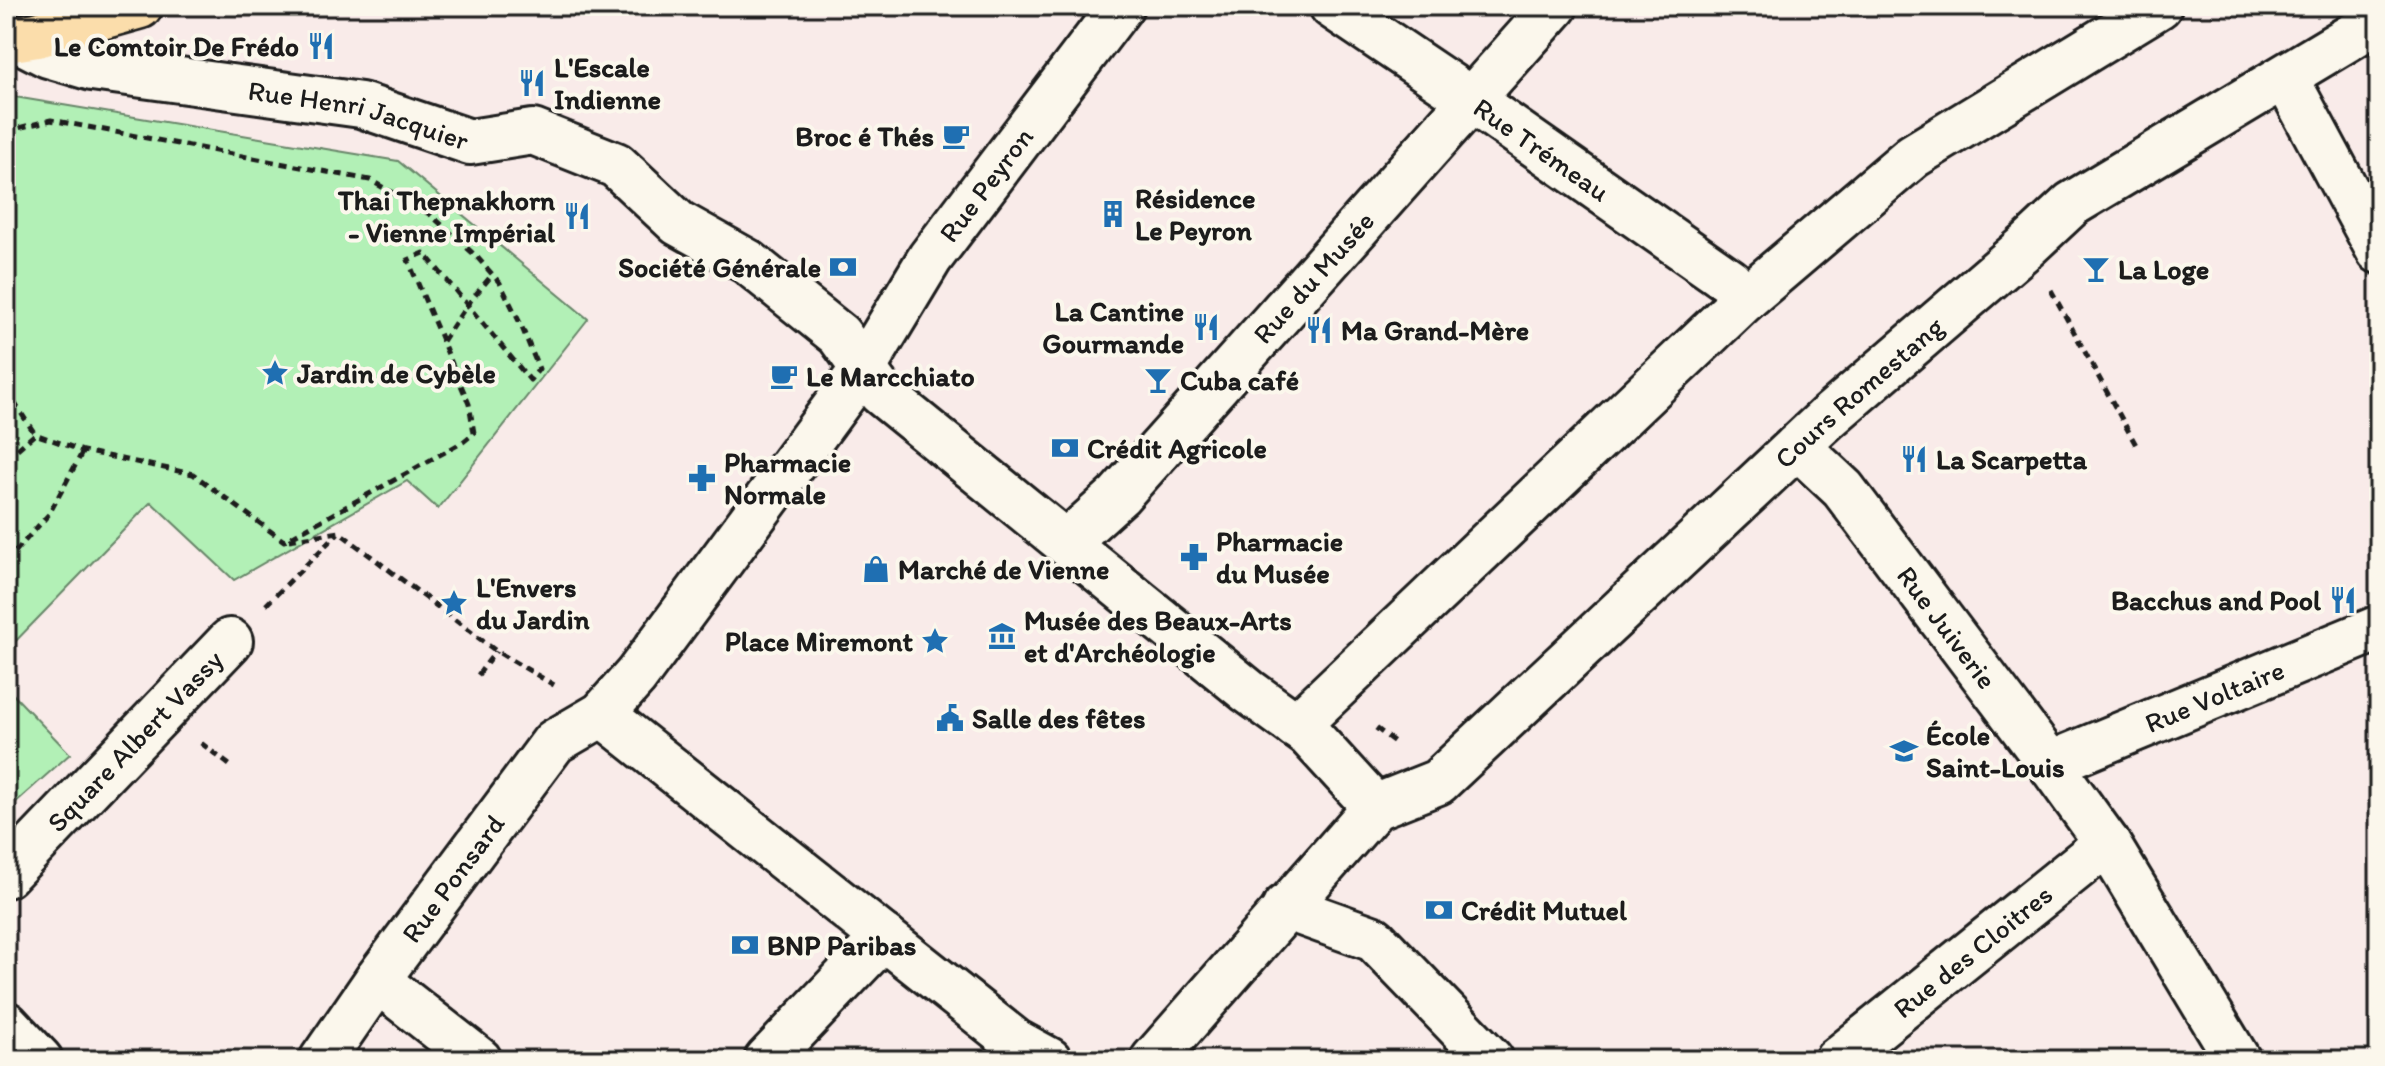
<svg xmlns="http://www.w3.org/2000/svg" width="2385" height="1066" viewBox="0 0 2385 1066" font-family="Itim,sans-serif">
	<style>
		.green { fill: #b2f0b6; stroke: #678669; stroke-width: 2 }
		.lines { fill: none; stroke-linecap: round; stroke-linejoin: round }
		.minor-casing { stroke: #1c1c1c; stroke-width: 50 }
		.major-casing { stroke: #1c1c1c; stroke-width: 50 }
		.path { stroke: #1c1c1c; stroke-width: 5; stroke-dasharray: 8 6; stroke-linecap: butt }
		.minor { stroke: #fbf7ec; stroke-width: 44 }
		.major { stroke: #fbddab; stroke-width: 44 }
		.labels { text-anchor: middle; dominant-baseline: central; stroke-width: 8; stroke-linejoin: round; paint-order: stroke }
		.poi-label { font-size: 28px; font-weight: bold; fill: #1c1c1c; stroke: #fbf7ec; text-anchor: start }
		.street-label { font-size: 28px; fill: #1c1c1c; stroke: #fbf7ec }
	</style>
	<rect width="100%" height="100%" fill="#f9ebe9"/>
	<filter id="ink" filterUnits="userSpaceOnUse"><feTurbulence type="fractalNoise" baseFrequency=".0125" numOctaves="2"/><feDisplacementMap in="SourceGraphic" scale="16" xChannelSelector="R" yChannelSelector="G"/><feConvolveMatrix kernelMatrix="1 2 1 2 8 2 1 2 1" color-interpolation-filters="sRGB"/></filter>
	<g filter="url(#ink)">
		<path class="green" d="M 15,97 L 398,161 L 588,319 L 438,509 L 407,481 L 234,580 L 151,502 L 6,651 L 6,100 Z
			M 6,687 L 70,754 L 6,811 Z"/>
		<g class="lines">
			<g class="minor-casing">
				<g id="minor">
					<path id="s1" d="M 1332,6 L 1470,99 L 1730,281 L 1745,299"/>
					<path id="s2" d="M 15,38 L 48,55 L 92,68 L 361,105 L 470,142 L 533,132 L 616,165 L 678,223 L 748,262 L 839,335 L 881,393 L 1248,691 L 1309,735 L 1375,807"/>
					<path d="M 2286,78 L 2379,251"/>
					<path id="s3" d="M 1797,446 L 1843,489 L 2050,764 L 2107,843 L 2238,1060"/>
					<path id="s4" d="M 1067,542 L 1119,495 L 1555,6"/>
					<path d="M 602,714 L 1016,1042 L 1049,1060"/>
					<path d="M 1296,726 L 1745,299 L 1913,156 L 2159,6"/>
					<path id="s5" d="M 2050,764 L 2379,628"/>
					<path id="s6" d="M 6,875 L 230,641"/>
					<path d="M 1285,907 L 1374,939 L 1491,1060"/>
					<path d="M 377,980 L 479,1060"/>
					<path d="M 6,1024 L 40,1060"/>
					<path id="s7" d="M 322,1060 L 377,980 L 554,742 L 602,714 L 636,676 L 863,369 L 930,258 L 1121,6"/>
					<path d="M 767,1060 L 884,937"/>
					<path id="s8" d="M 1153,1060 L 1375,807 L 1438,782 L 1827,418 L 2027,246 L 2072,204 L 2379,20"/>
					<path id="s9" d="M 1837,1060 L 2107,843"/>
				</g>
			</g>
			<g class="major-casing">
				<path id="major" d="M 6,40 L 37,35 L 140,6"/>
			</g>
			<path class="path" d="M 6,131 L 51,120 L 370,180 L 431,215 L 477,257 L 500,283 L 521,325 L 539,369 L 530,380 L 424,253 L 408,260 L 469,404 L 474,433 L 463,442 L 284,541 L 193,474 L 83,451 L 35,434 L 6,459
				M 2051,290 L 2136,445
				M 443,341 L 467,305 L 492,275
				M 6,390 L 35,434
				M 289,540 L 339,532 L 496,651 L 554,685
				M 6,562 L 49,514 L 83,451
				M 266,605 L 338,533
				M 478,675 L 496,651
				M 1376,728 L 1397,744
				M 201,743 L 232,767"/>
			<use href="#minor" class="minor"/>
			<use href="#major" class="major"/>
		</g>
	</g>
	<defs>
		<g id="restaurant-bare" transform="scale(2.16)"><path d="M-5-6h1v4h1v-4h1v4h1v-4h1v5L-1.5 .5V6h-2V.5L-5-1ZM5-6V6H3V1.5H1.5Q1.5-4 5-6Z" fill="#1f6fb2" stroke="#fbf7ec" stroke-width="2.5" paint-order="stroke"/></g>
		<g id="cafe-bare" transform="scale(2.16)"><path d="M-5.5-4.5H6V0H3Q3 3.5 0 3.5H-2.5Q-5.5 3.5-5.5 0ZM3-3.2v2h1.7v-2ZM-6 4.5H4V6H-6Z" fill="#1f6fb2" stroke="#fbf7ec" stroke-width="2.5" paint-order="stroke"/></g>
		<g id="building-bare" transform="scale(2.16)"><path d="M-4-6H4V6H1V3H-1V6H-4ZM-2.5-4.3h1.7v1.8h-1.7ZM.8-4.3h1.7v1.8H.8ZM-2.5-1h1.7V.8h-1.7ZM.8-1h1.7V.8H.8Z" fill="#1f6fb2" stroke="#fbf7ec" stroke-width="2.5" paint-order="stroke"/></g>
		<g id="bank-bare" transform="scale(2.16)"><path d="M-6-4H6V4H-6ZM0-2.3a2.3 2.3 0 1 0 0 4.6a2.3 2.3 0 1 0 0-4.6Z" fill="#1f6fb2" stroke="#fbf7ec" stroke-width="2.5" paint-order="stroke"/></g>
		<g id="bar-bare" transform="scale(2.16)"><path d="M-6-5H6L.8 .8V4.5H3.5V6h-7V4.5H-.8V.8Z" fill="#1f6fb2" stroke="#fbf7ec" stroke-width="2.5" paint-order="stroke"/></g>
		<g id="sight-bare" transform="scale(2.16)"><path d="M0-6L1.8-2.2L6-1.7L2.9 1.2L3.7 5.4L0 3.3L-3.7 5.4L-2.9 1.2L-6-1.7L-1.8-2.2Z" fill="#1f6fb2" stroke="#fbf7ec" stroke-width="2.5" paint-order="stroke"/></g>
		<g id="pharmacy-bare" transform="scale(2.16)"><path d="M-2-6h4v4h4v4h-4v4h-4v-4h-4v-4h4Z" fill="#1f6fb2" stroke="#fbf7ec" stroke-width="2.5" paint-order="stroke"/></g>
		<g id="shop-bare" transform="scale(2.16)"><path d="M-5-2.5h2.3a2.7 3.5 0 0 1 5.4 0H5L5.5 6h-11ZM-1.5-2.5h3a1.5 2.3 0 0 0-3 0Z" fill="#1f6fb2" stroke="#fbf7ec" stroke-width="2.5" paint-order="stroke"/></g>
		<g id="museum-bare" transform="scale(2.16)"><path d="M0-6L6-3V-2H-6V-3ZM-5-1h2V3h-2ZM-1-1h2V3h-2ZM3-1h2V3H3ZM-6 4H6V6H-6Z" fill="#1f6fb2" stroke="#fbf7ec" stroke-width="2.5" paint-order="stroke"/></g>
		<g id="civic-bare" transform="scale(2.16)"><path d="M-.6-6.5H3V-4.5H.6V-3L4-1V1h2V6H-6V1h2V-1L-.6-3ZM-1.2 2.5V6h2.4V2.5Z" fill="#1f6fb2" stroke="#fbf7ec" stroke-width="2.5" paint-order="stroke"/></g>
		<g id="school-bare" transform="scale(2.16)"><path d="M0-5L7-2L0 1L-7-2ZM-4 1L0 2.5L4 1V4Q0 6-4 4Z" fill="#1f6fb2" stroke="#fbf7ec" stroke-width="2.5" paint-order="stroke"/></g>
	</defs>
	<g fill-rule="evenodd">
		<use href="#restaurant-bare" x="321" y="46"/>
		<use href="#restaurant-bare" x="532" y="83"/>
		<use href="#cafe-bare" x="956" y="136"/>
		<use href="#building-bare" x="1113" y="214"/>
		<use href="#restaurant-bare" x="577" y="216"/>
		<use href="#bank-bare" x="843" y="267"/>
		<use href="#bar-bare" x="2096" y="269"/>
		<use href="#restaurant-bare" x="1206" y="327"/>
		<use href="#restaurant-bare" x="1319" y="330"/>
		<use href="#sight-bare" x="275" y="373"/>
		<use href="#cafe-bare" x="784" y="376"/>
		<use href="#bar-bare" x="1158" y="380"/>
		<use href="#bank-bare" x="1065" y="448"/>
		<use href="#restaurant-bare" x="1914" y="459"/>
		<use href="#pharmacy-bare" x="702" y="478"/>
		<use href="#pharmacy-bare" x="1194" y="557"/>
		<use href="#shop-bare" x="876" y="569"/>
		<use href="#restaurant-bare" x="2343" y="600"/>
		<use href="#sight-bare" x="454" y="603"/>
		<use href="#museum-bare" x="1002" y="636"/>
		<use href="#sight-bare" x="935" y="641"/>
		<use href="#civic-bare" x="950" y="718"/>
		<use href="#school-bare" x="1904" y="751"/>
		<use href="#bank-bare" x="1439" y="910"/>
		<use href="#bank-bare" x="745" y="945"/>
	</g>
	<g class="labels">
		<g class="poi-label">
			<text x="299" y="46" text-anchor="end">Le Comtoir De Frédo</text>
			<text x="554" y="67">L'Escale<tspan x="554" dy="32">Indienne</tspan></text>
			<text x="934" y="136" text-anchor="end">Broc é Thés</text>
			<text x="1135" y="198">Résidence<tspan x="1135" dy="32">Le Peyron</tspan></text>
			<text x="555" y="200" text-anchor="end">Thai Thepnakhorn<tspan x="555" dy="32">- Vienne Impérial</tspan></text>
			<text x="821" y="267" text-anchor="end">Société Générale</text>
			<text x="2118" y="269">La Loge</text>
			<text x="1184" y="311" text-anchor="end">La Cantine<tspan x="1184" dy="32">Gourmande</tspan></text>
			<text x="1341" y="330">Ma Grand-Mère</text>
			<text x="297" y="373">Jardin de Cybèle</text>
			<text x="806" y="376">Le Marcchiato</text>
			<text x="1180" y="380">Cuba café</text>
			<text x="1087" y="448">Crédit Agricole</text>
			<text x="1936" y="459">La Scarpetta</text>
			<text x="724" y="462">Pharmacie<tspan x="724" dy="32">Normale</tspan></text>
			<text x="1216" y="541">Pharmacie<tspan x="1216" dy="32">du Musée</tspan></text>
			<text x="898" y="569">Marché de Vienne</text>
			<text x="476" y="587">L'Envers<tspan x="476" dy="32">du Jardin</tspan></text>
			<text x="2321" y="600" text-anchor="end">Bacchus and Pool</text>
			<text x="1024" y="620">Musée des Beaux-Arts<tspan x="1024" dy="32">et d'Archéologie</tspan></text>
			<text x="913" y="641" text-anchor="end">Place Miremont</text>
			<text x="972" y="718">Salle des fêtes</text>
			<text x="1926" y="735">École<tspan x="1926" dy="32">Saint-Louis</tspan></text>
			<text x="1461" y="910">Crédit Mutuel</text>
			<text x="767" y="945">BNP Paribas</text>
		</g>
		<g class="street-label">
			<text stroke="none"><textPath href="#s2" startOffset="354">Rue Henri Jacquier</textPath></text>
			<text stroke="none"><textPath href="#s1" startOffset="254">Rue Trémeau</textPath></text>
			<text stroke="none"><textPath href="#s7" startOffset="1104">Rue Peyron</textPath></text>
			<text stroke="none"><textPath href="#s4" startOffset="362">Rue du Musée</textPath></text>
			<text stroke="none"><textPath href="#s8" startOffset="978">Cours Romestang</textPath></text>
			<text stroke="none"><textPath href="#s3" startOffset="236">Rue Juiverie</textPath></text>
			<text stroke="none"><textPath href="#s5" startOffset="178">Rue Voltaire</textPath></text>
			<text stroke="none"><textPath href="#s6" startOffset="186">Square Albert Vassy</textPath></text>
			<text stroke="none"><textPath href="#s7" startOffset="224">Rue Ponsard</textPath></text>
			<text stroke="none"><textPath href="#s9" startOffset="174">Rue des Cloitres</textPath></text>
		</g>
	</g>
	<rect width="2385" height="1066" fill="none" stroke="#fbf7ec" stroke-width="32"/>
	<rect x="16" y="16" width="2353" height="1034" fill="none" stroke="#1c1c1c" stroke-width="3" filter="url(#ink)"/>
</svg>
